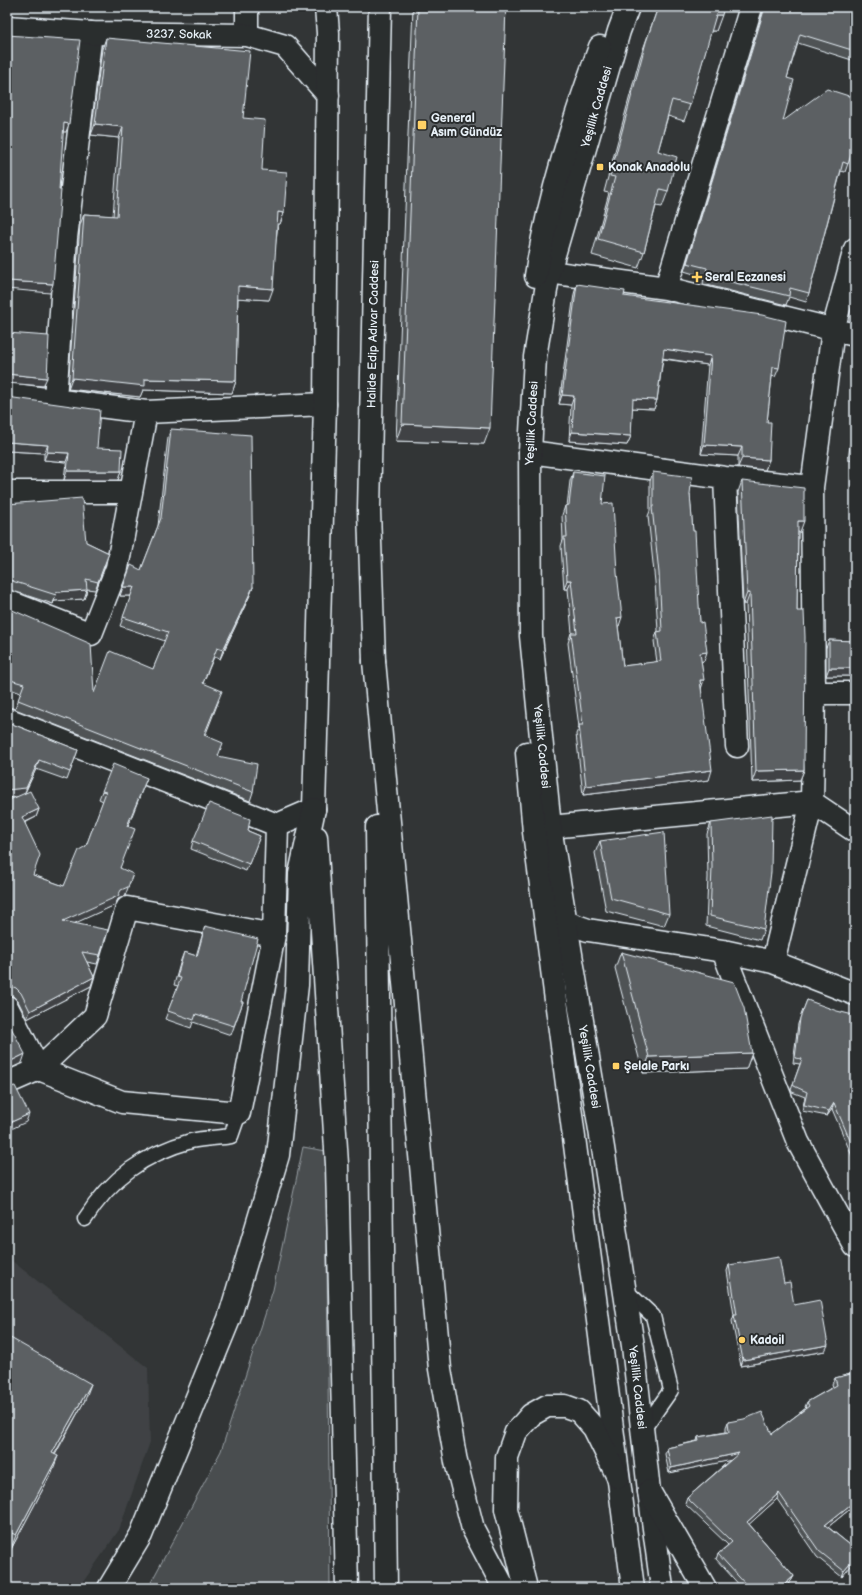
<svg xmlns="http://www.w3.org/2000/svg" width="862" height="1595" viewBox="0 0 862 1595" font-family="'Balsamiq Sans',sans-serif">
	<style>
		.built { fill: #3f4244 }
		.green { fill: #494d4f; stroke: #989fa4 }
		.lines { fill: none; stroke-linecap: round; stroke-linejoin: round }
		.lane-casing { stroke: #e8f1f8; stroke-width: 17 }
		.street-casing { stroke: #e8f1f8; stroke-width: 25 }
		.secondary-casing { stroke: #e8f1f8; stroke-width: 25 }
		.primary-casing { stroke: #e8f1f8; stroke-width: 25 }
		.highway-casing { stroke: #e8f1f8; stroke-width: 25 }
		.lane { stroke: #2a2d2e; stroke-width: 14 }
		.street { stroke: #2a2d2e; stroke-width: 22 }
		.secondary { stroke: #2a2d2e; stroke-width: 22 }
		.primary { stroke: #2a2d2e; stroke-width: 22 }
		.highway { stroke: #2a2d2e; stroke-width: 22 }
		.wall { fill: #4f5355; stroke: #e8f1f8 }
		.shaded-wall { fill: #404345; stroke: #e8f1f8 }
		.building { fill: #5c6063; stroke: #e8f1f8 }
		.poi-dot { fill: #ffd166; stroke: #2a2d2e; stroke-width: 1.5 }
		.labels { text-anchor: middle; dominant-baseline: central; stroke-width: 4; stroke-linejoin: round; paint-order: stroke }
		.street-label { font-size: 12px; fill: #e8f1f8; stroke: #2a2d2e }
		.poi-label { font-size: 12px; font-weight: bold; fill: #e8f1f8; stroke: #2a2d2e; text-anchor: start }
	</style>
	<rect width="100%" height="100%" fill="#323536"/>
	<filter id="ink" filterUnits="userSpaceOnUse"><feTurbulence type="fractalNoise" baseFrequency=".025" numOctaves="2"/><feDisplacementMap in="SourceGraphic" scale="8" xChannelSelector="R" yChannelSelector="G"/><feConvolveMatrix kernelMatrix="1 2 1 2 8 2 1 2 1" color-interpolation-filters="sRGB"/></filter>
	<g filter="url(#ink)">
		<path class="built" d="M 7,1257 L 148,1368 L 150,1442 L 119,1530 L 79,1588 L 7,1588 Z"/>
		<path class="green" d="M 303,1147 L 326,1151 L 330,1588 L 148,1588 L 221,1451 L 273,1290 Z"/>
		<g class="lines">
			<g class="lane-casing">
				<path id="lane" d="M 85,1219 C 111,1178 144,1154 191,1141 C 204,1138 218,1138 231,1136 L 239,1113
					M 623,1288 L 653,1316 L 671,1390 L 642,1431"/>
			</g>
			<g class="street-casing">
				<path id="street" d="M 247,7 L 247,35
					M 549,272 L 666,288 L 855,335
					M 666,288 L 751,7
					M 7,394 L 146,412
					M 55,400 L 66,238 L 91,33
					M 530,452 L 725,478 L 812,487
					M 725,478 L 737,746
					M 7,492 L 131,492
					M 7,601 L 91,634 L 117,568 L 146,412 L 325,404
					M 814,693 L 855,693
					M 7,719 L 277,825 L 314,809
					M 550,827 L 812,802 L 855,831
					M 565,922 L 588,930 L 723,951 L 773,962 L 855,994
					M 723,951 L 798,1142 L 855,1246
					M 773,962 L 812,802 L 814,693 L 812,487 L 833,330 L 855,249
					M 7,1007 L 39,1069 L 122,1102 L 239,1113 L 274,935 L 277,825
					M 7,1083 L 39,1069 L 95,1016 L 127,908 L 274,935"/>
			</g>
			<g class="secondary-casing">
				<g id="secondary">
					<path id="s1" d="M 7,27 L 91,33 L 247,35 L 285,46 L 328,95"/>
				</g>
			</g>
			<g class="primary-casing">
				<g id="primary">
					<path id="s2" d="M 628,7 L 619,31 L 549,272 L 535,357 L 530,452 L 531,636 L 550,827 L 603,1148 L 633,1346 L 649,1491 L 662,1588"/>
					<path d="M 536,276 C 548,198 573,121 600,47"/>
					<path id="s3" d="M 374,661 L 369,511 L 380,7"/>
					<path d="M 527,753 L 534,832 L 633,1588"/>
					<path d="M 314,809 L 325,404 L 328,33 L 326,7"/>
				</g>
			</g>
			<g class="highway-casing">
				<path id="highway" d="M 374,661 L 440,1369 L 456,1462 L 473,1529 L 504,1588
					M 377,827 L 386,1588
					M 316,837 L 337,1164 L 347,1588
					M 649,1491 L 705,1588
					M 109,1588 L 141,1535 L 229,1319 L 278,1155 L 297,985 L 300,874 L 314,809
					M 526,1588 L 506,1509 L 507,1457 L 516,1432 L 531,1415 L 547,1406 L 565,1406 L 579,1411 L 594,1428 L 618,1477"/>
			</g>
			<use href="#lane" class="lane"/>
			<use href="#street" class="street"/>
			<use href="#secondary" class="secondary"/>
			<use href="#primary" class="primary"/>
			<use href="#highway" class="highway"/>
		</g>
		<path class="wall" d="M 413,7 L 506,7 L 484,444 L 396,441 Z
			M 658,7 L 724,7 L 716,31 L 711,31 L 690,105 L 684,121 L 668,116 L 658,151 L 668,191 L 662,207 L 656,206 L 644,252 L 638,268 L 592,255 L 609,193 L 604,192 L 640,58 Z
			M 762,7 L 855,7 L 855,61 L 798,43 L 787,78 L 783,121 L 852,130 L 855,144 L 845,172 L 841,171 L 809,293 L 806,302 L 789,297 L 786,305 L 703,284 L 704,277 L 684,271 L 763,11 Z
			M 106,38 L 243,118 L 262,170 L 284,213 L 280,224 L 278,224 L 269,300 L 238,298 L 236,381 L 232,393 L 143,390 L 140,397 L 68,389 L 80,225 L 84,214 L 113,216 L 119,138 L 91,135 L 102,49 Z
			M 577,284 L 624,296 L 779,368 L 775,377 L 772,376 L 767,422 L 769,460 L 765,470 L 738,467 L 738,456 L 701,454 L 708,365 L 663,359 L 657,400 L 654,409 L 632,408 L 631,436 L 627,445 L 569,441 L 571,405 L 559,404 L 574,294 Z
			M 7,397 L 97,448 L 121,471 L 118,480 L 64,480 L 66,462 L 44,460 L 44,453 L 7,451 Z
			M 855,423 L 855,461 L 848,460 L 852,431 Z
			M 171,429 L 253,587 L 250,595 L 220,659 L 214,657 L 203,683 L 219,700 L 205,736 L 218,756 L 253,792 L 250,801 L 15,709 L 21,693 L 7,688 L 7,604 L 10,609 L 94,693 L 153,669 L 165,641 L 120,626 L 131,596 L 120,596 L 141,570 L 158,526 L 168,437 Z
			M 855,465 L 855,487 L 852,487 Z
			M 573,472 L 602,504 L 619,626 L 618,626 L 623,666 L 657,662 L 654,641 L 657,632 L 658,631 L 655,582 L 648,516 L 650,511 L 650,481 L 653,472 L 690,494 L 700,623 L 704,661 L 701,662 L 701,688 L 709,780 L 583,795 L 576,734 L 579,727 L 568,643 L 571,633 L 572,633 L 568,589 L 564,589 L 561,546 L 563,540 L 562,515 L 565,506 L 567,506 L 570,481 Z
			M 742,481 L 800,532 L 798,532 L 797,611 L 804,770 L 800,780 L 752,782 L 746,604 L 743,604 L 738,492 Z
			M 855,500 L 855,513 L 853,513 Z
			M 7,504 L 109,553 L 95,590 L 87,589 L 87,590 L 84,599 L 54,601 L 53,604 L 7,589 Z
			M 855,537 L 855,570 L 852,570 Z
			M 855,626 L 855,681 L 855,676 L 826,676 L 826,648 L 829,640 L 854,641 L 854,630 Z
			M 7,722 L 78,750 L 67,780 L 36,769 L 25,793 L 39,809 L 36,817 L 25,823 L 33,875 L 64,886 L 86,846 L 103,801 L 99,799 L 102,791 L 147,778 L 128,826 L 120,869 L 125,896 L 118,899 L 115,905 L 74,923 L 100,955 L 97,964 L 87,962 L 94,977 L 91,986 L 27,1019 L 18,1001 L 13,996 L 8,995 L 15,797 L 7,798 Z
			M 854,725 L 855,753 L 851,753 L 851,733 Z
			M 711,823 L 764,929 L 760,940 L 706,926 L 708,877 L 707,834 Z
			M 248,831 L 260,836 L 246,871 L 191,849 L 193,841 Z
			M 600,841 L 669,914 L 664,926 L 606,911 L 595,853 Z
			M 205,926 L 241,1002 L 243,1002 L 231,1035 L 193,1022 L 191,1028 L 165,1019 L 178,986 L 174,985 L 181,960 L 184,952 L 196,956 Z
			M 621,952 L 752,1053 L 746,1069 L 643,1073 L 615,968 Z
			M 807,1000 L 852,1020 L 855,1020 L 855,1163 L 832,1109 L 827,1116 L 802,1111 L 805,1097 L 792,1092 L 791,1090 L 800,1064 L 793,1063 L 798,1024 Z
			M 729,1265 L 784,1283 L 794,1305 L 825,1351 L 741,1366 L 732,1321 L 734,1315 L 727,1271 Z
			M 7,1336 L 85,1400 L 55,1455 L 52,1472 L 10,1551 L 7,1549 Z
			M 855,1373 L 855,1505 L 828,1527 L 855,1549 L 842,1577 L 817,1557 L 777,1499 L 749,1524 L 794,1576 L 791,1581 L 787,1586 L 789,1588 L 742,1588 L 716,1559 L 718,1554 L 728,1545 L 685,1504 L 687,1498 L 730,1460 L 669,1473 L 665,1454 L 667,1448 L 697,1441 L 698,1437 L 726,1432 L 726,1427 L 728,1422 L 772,1434 L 806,1408 L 805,1407 L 807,1402 L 833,1387 L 832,1384 L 835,1378 Z"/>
		<path class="shaded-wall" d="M 716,15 L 722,15 L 716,31 L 710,31 Z
			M 64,123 L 69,124 L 66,132 L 60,132 Z
			M 95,124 L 123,127 L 119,138 L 91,135 Z
			M 278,212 L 284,213 L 280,224 L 274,224 Z
			M 8,281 L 53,284 L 50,293 L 7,289 Z
			M 238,286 L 273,289 L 269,300 L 234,298 Z
			M 664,349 L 711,356 L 708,365 L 661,358 Z
			M 7,374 L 47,378 L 43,386 L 7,383 Z
			M 72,378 L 145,379 L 236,381 L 232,393 L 143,390 L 140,397 L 68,389 Z
			M 562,395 L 574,396 L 571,405 L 559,404 Z
			M 633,399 L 657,400 L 654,409 L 630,408 Z
			M 402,424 L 490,428 L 484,444 L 396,441 Z
			M 572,432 L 631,436 L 627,445 L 569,441 Z
			M 7,442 L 48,445 L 44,453 L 7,451 Z
			M 704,445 L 742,447 L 738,456 L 701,454 Z
			M 47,452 L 69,453 L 66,462 L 44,460 Z
			M 742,458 L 769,460 L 765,470 L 738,467 Z
			M 67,471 L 121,471 L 118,480 L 64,480 Z
			M 855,479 L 855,487 L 852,487 Z
			M 798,521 L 804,521 L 800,532 L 794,532 Z
			M 855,562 L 855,570 L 852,570 Z
			M 567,580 L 571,580 L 568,589 L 564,589 Z
			M 123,587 L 134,587 L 131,596 L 120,596 Z
			M 253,587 L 250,595 L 220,659 L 223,650 Z
			M 87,590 L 84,599 L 54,601 L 53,604 L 57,592 Z
			M 747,593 L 750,593 L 746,604 L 743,604 Z
			M 622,617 L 619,626 L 614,627 L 617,618 Z
			M 707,652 L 704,661 L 697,662 L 700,653 Z
			M 829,668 L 855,668 L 855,676 L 826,676 Z
			M 700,680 L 704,680 L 701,689 Z
			M 854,745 L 855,745 L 855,753 L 851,753 Z
			M 39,760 L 36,769 L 23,796 L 7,798 L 7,790 Z
			M 712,770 L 709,780 L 583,795 L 586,786 Z
			M 804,770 L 800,780 L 752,782 L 756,771 Z
			M 39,809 L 36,817 L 19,825 L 22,817 Z
			M 133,874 L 125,896 L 118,899 L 115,905 L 60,930 L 63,921 Z
			M 94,977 L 91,986 L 27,1019 L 30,1011 Z
			M 11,986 L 8,995 L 7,995 L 7,987 Z
			M 752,1053 L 746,1069 L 643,1073 L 649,1057 Z
			M 25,1054 L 22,1063 L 7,1070 L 7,1063 Z
			M 834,1103 L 832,1109 L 827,1116 L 829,1111 Z
			M 29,1114 L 26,1122 L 7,1131 L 7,1124 Z
			M 828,1345 L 825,1351 L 741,1366 L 743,1360 Z
			M 91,1384 L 85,1400 L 46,1469 L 52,1453 Z
			M 739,1453 L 737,1459 L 669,1473 L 671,1468 Z
			M 58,1456 L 52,1472 L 10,1551 L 16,1535 Z
			M 779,1493 L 777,1499 L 745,1528 L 747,1522 Z
			M 855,1501 L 855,1505 L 823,1531 L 825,1525 Z
			M 855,1558 L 855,1561 L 842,1577 L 844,1571 Z
			M 794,1576 L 791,1581 L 784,1588 L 785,1584 Z"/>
		<path class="building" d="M 418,7 L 506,7 L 490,428 L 402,424 Z
			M 658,7 L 724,7 L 722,15 L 716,15 L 690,105 L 672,100 L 658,151 L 677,157 L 668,191 L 660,189 L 644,252 L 598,239 L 615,177 L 610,176 L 646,42 Z
			M 765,7 L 855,7 L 855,51 L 800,34 L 787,78 L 794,80 L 783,121 L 827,89 L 855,98 L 855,119 L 852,130 L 855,131 L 855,144 L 848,164 L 843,162 L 809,293 L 790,288 L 789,296 L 706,276 L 707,268 L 687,263 Z
			M 7,35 L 80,40 L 69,124 L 64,123 L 59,190 L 61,190 L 53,284 L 8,281 L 7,298 Z
			M 106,38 L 250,51 L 243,118 L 265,120 L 262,170 L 287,172 L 284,213 L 278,212 L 273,289 L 238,286 L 236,381 L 145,379 L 145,386 L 72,378 L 84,214 L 117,216 L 123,127 L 95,124 Z
			M 577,284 L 625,291 L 624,296 L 762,315 L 786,321 L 779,368 L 773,367 L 767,422 L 771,422 L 769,460 L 742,458 L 742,447 L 704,445 L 711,356 L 664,349 L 657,400 L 633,399 L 631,436 L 572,432 L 574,396 L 562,395 Z
			M 7,333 L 49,336 L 47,378 L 7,374 Z
			M 7,397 L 100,410 L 97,448 L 122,449 L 121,471 L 67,471 L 69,453 L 47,452 L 48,445 L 7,442 Z
			M 855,423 L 855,453 L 851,452 Z
			M 171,429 L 251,435 L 253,587 L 223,650 L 217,648 L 203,683 L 222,691 L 204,735 L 223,743 L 218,756 L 257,764 L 253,792 L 18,700 L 24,684 L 7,679 L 7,604 L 11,606 L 10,609 L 91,644 L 94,693 L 110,651 L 153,669 L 168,632 L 123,617 L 134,587 L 123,587 L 131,565 L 141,570 L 161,518 Z
			M 573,472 L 605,476 L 602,504 L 613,503 L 617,573 L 622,617 L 617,618 L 623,666 L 661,661 L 657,632 L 662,631 L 659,573 L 652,507 L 653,507 L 653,472 L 692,477 L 690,494 L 693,531 L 695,531 L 700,623 L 703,622 L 707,652 L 700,653 L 704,680 L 700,680 L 712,770 L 586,786 L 579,725 L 583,725 L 571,633 L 577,633 L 571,580 L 567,580 L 564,537 L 567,537 L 565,506 L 569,505 Z
			M 742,481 L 804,488 L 804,521 L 798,521 L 797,611 L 804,611 L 805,637 L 804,770 L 756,771 L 750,593 L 747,593 Z
			M 82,498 L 86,542 L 109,553 L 98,582 L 86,579 L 87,590 L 57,592 L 56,595 L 9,580 L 7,581 L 7,504 Z
			M 829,640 L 855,641 L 855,668 L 829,668 Z
			M 7,722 L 78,750 L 70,772 L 39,760 L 26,788 L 7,790 Z
			M 854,725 L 855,725 L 855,745 L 854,745 Z
			M 113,764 L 147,778 L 127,826 L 135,829 L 120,868 L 133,874 L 128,887 L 121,890 L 118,896 L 63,921 L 108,930 L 100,955 L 82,952 L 94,977 L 30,1011 L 21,993 L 16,988 L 11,986 L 7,987 L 7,801 L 30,791 L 39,809 L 22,817 L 40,855 L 33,875 L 64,886 L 79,850 L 86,846 L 106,792 L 102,791 Z
			M 209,803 L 250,819 L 248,831 L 260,836 L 249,864 L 193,841 Z
			M 772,815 L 771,872 L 764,929 L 710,916 L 712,867 L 711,823 Z
			M 664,832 L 669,914 L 611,898 L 600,841 Z
			M 205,926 L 258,939 L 241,1002 L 243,1002 L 234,1026 L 196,1014 L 194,1020 L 168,1011 L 181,978 L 177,977 L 184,952 L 197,956 Z
			M 621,952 L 734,982 L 744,1008 L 752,1053 L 649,1057 Z
			M 807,1000 L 837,1011 L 853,1015 L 852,1020 L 855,1020 L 855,1152 L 834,1103 L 829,1111 L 804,1105 L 807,1092 L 794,1086 L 793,1084 L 802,1059 L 795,1058 L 800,1018 Z
			M 7,1020 L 25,1054 L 7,1063 Z
			M 7,1086 L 9,1087 L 15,1086 L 29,1114 L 7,1124 Z
			M 779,1257 L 784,1283 L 790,1282 L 794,1305 L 820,1300 L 828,1345 L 743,1360 L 734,1315 L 737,1315 L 729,1265 Z
			M 7,1336 L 91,1384 L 52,1453 L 58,1456 L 16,1535 L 7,1531 Z
			M 855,1373 L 855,1501 L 825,1525 L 855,1549 L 855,1558 L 844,1571 L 819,1551 L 779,1493 L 747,1522 L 794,1576 L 785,1584 L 789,1588 L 749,1588 L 718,1554 L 732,1542 L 687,1498 L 739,1453 L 671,1468 L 667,1448 L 699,1441 L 698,1437 L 729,1432 L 728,1422 L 744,1419 L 762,1412 L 772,1434 L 809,1406 L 807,1402 L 837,1385 L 835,1378 Z"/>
	</g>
	<g class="poi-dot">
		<rect x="417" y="120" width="10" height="10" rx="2"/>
		<rect x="596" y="163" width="8" height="8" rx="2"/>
		<path d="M695 271h4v4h4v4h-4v4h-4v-4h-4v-4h4z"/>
		<rect x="612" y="1062" width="8" height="8" rx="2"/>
		<circle cx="742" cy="1340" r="4"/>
	</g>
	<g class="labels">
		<g class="street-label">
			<text stroke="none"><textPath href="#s1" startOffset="172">3237. Sokak</textPath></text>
			<text transform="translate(597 107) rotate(-74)">Yeşillik Caddesi</text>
			<text stroke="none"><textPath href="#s3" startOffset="327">Halide Edip Adıvar Caddesi</textPath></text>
			<text transform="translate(532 423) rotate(-87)">Yeşillik Caddesi</text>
			<text stroke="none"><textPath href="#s2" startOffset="753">Yeşillik Caddesi</textPath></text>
			<text stroke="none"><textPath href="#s2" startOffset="1077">Yeşillik Caddesi</textPath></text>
			<text stroke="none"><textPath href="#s2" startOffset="1401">Yeşillik Caddesi</textPath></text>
		</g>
		<g class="poi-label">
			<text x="431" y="118">General<tspan x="431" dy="14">Asım Gündüz</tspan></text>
			<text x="608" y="167">Konak Anadolu</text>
			<text x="705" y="277">Seral Eczanesi</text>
			<text x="624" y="1066">Şelale Parkı</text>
			<text x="750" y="1340">Kadoil</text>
		</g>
	</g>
	<rect width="862" height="1595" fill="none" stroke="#2a2d2e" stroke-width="24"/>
	<rect x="12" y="12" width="838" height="1571" fill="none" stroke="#e8f1f8" stroke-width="1.5" filter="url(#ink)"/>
</svg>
